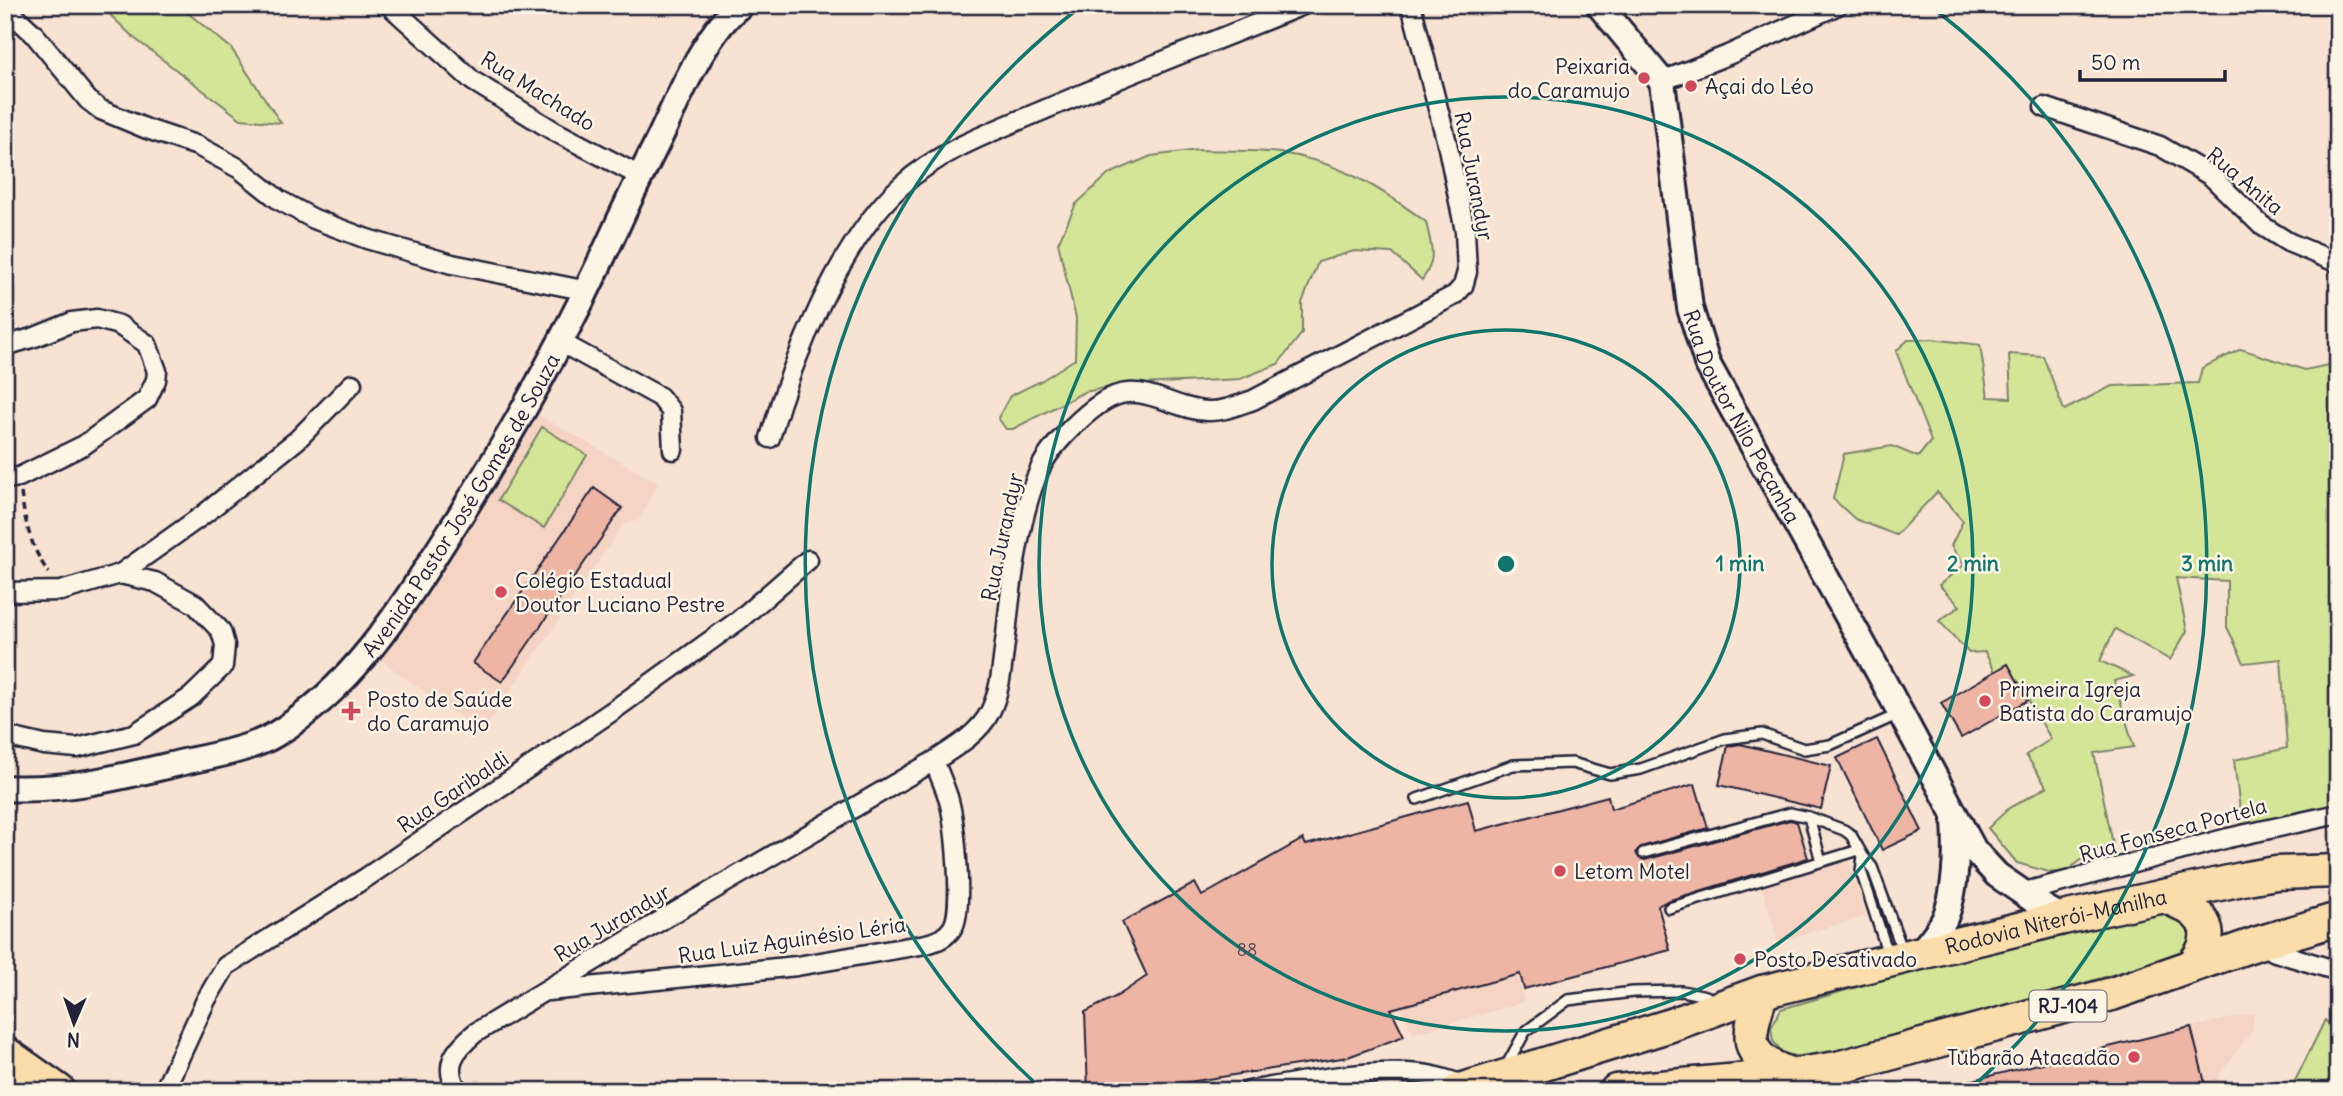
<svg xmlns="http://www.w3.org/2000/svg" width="2343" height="1096" viewBox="0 0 2343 1096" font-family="Delius,sans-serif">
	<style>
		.built { fill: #f5d4c4 }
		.green { fill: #d4e598; stroke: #7b846a; stroke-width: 2 }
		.building { fill: #eeb5a5; stroke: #22223b; stroke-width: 2 }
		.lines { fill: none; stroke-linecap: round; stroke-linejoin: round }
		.lane-casing { stroke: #22223b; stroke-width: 14 }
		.street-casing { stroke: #22223b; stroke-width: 23 }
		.secondary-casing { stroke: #22223b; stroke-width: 30 }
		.highway-casing { stroke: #22223b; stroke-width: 37 }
		.path { stroke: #22223b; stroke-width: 3.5; stroke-dasharray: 7 5; stroke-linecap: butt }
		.lane { stroke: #fcf5e5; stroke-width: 9 }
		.street { stroke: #fcf5e5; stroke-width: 18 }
		.secondary { stroke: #fcf5e5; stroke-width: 24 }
		.highway { stroke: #faddab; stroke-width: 32 }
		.ring { fill: none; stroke: #0f766e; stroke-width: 3.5 }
		.poi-dot { fill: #d1495b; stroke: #fcf5e5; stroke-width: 2.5 }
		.labels { text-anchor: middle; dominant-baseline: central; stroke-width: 5; stroke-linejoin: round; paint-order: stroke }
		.number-label { font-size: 18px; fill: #554756 }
		.shield { fill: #fcf5e5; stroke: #63616e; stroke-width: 2 }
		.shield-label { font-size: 19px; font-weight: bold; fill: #22223b }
		.poi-label { font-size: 21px; fill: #22223b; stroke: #fcf5e5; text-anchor: start }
		.street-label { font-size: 21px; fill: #22223b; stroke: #fcf5e5 }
		.centre { fill: #0f766e; stroke: #fcf5e5; stroke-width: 3.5 }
		.ring-label { font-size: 21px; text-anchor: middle; font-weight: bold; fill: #0f766e; stroke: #fcf5e5; stroke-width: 5; stroke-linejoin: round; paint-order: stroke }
	</style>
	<rect width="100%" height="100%" fill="#f8e2d2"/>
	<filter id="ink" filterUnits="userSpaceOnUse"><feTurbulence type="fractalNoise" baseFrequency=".0143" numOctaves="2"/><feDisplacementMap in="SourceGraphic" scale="14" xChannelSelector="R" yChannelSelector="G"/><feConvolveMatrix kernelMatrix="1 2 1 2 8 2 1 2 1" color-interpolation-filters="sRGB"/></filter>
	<g filter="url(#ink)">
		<path class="built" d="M 539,415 L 658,483 L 639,520 L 624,524 L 482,733 L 379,659 Z
			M 1849,861 L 1866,916 L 1778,942 L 1762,887 Z
			M 1517,974 L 1524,1002 L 1413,1034 L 1400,1007 Z
			M 2254,1013 L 2252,1031 L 2219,1075 L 2219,1091 L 2207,1091 L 2191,1027 Z"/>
		<path class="green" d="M 100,5 L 178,5 L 231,48 L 281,123 L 241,119 L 134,38 Z
			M 1198,150 C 1225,151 1253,150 1280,153 C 1336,160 1382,189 1426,222 C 1431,246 1438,258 1422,280 L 1392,253 L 1354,251 L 1318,262 L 1302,303 L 1302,333 L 1278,364 L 1240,379 L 1121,385 L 1084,392 L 1013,429 L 1006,429 L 998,418 L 1010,396 L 1041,381 L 1075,359 L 1076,318 L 1058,243 L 1076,204 L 1109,174 L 1151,156 Z
			M 1932,339 L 1980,345 L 1988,397 L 2011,398 L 2009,354 L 2043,356 L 2064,410 L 2112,386 L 2198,383 L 2202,368 L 2241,349 L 2305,370 L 2338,363 L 2338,786 L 2335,806 L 2242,827 L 2234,760 L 2287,748 L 2281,659 L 2244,663 L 2227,627 L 2227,581 L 2176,578 L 2187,631 L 2170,660 L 2115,629 L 2100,661 L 2133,676 L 2114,681 L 2134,747 L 2094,753 L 2113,844 L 2092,852 L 2064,873 L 2049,872 L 2017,863 L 1988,828 L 2009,808 L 2047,787 L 2026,755 L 2051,739 L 2008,665 L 1995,672 L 1985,652 L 1969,653 L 1939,621 L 1960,606 L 1939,585 L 1964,565 L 1951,546 L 1963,521 L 1937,492 L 1896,535 L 1855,519 L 1833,499 L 1844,454 L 1892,446 L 1918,457 L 1931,441 L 1896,351 L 1908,340 Z
			M 542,427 L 587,455 L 544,528 L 498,500 Z
			M 2166,912 L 2189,924 L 2191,937 L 2180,952 L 2143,966 L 1840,1053 L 1806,1059 L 1783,1053 L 1773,1041 L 1771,1028 L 1781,1009 C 1908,973 2036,931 2166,912 Z
			M 2325,1020 L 2338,1033 L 2338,1091 L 2290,1091 Z"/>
		<path class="building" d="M 594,488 L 622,508 L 502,682 L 473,663 Z
			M 2008,664 L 2028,700 L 1961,738 L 1941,703 Z
			M 1877,739 L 1922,831 L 1882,850 L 1837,758 Z
			M 1740,744 L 1831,766 L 1821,809 L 1719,785 L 1728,746 Z
			M 1695,784 L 1708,828 L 1641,847 L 1636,852 L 1639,858 L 1645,860 L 1790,820 L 1797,822 L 1808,858 L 1667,901 L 1658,906 L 1670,950 L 1524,989 L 1520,974 L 1391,1009 L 1404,1036 L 1348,1057 L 1176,1084 L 1088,1091 L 1085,1012 L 1119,995 L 1147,976 L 1122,922 L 1195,883 L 1202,896 L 1303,839 L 1306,845 L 1468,800 L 1476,831 L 1608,796 L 1611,809 Z
			M 2191,1027 L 2207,1091 L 1952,1091 L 1952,1085 Z"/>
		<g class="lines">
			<g class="lane-casing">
				<path id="lane" d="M 1417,799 L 1513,765 L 1572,763 L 1610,774 L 1641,769 L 1725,739 L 1762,734 L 1804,749 L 1830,745 L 1899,714
					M 1809,817 L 1821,861
					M 1643,853 L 1790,813 L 1809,817 L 1844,830 L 1851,835 L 1863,856 L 1872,867 L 1903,952
					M 1863,856 L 1861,871 L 1888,954
					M 1669,908 L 1859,850
					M 1509,1070 L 1509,1061 L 1525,1032 L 1568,1000 L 1633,992 L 1682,991 L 1706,996 L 1715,1002"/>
			</g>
			<g class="street-casing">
				<path id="street" d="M 389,5 L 473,81 L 554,131 L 640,176
					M 5,7 L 34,34 L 88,100 L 101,110 L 147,129 L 198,146 L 240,169 L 279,200 L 314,219 L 367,239 L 452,264 L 588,291
					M 1662,81 L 1728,55 L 1838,5
					M 2044,107 L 2160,146 L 2211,176 L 2261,225 L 2288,242 L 2338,263
					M 562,343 L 660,397 L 671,411 L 673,450
					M 5,346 L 35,337 L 72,322 L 97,319 L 119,325 L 147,344 L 157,371 L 156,380 L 147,399 L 84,445 L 19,477 L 5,479
					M 770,438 C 792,360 840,241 901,186 C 941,149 997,130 1046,109 C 1131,73 1217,40 1303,5
					M 120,574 L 203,515 L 297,440 L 352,384
					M 5,592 L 61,591 L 120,574 L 155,582 L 195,604 L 221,631 L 225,645 L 223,666 L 191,697 L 134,734 L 77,748 L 44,745 L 5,736
					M 2021,893 L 2228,838 L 2338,814
					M 2259,943 L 2275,952 L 2338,971
					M 548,991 L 797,966 L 926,944 C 937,941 946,938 953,927 C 964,908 955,820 948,797 C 944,785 939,773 934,761
					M 164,1091 L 206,1000 L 226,966 L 367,877 L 611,712 L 739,620 L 808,560
					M 458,1091 C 442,1065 455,1050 475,1033 L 665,918 L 934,761 C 954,748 979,734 990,712 C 1002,687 1002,662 1006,635 C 1011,585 1019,514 1040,469 C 1050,446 1088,409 1110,398 C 1142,381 1174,410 1207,411 C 1223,412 1238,405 1253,400 L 1455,295 L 1463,286 L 1467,272 L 1465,231 L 1447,143 L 1411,5
					M 1249,1091 C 1306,1081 1363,1069 1421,1074 C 1436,1075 1452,1082 1468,1086"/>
			</g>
			<g class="secondary-casing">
				<g id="secondary">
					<path id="s1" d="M 1599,5 L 1662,81 L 1690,308 L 1707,363 L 1878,671 L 1974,850 L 1997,875 L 2045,908 L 2063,918"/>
					<path id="s2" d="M 5,788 C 67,792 128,775 188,761 C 214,756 254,748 276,734 C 355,686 403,606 451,530 C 516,429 573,324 622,215 C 634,189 647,163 660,137 C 678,99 707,29 741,5"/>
					<path d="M 1919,954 C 1928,943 1939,931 1945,918 C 1957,888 1957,852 1955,820"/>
				</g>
			</g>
			<g class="highway-casing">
				<g id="highway">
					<path d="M 2163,896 C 2199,909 2222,928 2194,964"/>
					<path d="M 1762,992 C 1747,1037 1741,1058 1793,1075"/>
					<path d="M 5,1053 L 59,1091"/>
					<path d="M 5,1088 L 9,1091"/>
					<path id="s3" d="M 1457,1091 L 1668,1026 L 1762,992 L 2063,918 L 2247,878 L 2276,873 L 2338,871"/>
					<path d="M 1616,1091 L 1793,1075 L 1837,1068 L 2112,994 L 2258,943 L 2338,919"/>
				</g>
			</g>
			<path class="path" d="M 21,493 C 25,522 31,549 49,573"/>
			<use href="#lane" class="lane"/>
			<use href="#street" class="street"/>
			<use href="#secondary" class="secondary"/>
			<use href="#highway" class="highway"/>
		</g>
	</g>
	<g class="ring">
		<circle cx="1506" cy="564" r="234"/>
		<circle cx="1506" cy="564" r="467"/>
		<path d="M1042 1089A701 701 0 0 1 1079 8M1933 8A701 701 0 0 1 1970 1089"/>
	</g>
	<g class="poi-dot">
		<circle cx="1644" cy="78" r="7"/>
		<circle cx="1691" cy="86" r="7"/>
		<circle cx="501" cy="592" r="7"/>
		<circle cx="1985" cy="701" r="7"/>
		<path d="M347.5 700.5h7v7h7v7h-7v7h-7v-7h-7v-7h7z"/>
		<circle cx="1560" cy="871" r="7"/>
		<circle cx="1740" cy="959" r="7"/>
		<circle cx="2134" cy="1057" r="7"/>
	</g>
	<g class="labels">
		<g class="number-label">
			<text x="1247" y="949">88</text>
		</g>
		<rect class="shield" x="2029.5" y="990.5" width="77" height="31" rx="5"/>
		<g class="shield-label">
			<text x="2068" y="1006">RJ-104</text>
		</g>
		<g class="poi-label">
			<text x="1630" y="66" text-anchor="end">Peixaria<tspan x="1630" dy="24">do Caramujo</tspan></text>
			<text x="1705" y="86">Açai do Léo</text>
			<text x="515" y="580">Colégio Estadual<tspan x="515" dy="24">Doutor Luciano Pestre</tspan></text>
			<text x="1999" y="689">Primeira Igreja<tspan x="1999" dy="24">Batista do Caramujo</tspan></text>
			<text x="367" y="699">Posto de Saúde<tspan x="367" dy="24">do Caramujo</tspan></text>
			<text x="1574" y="871">Letom Motel</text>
			<text x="1754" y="959">Posto Desativado</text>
			<text x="2120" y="1057" text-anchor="end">Tubarão Atacadão</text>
		</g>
		<g class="street-label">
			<text transform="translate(538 91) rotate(32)">Rua Machado</text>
			<text transform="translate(1474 176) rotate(79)">Rua Jurandyr</text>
			<text transform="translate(2245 181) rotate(40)">Rua Anita</text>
			<text stroke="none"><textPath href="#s1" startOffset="448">Rua Doutor Nilo Peçanha</textPath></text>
			<text stroke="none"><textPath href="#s2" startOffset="576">Avenida Pastor José Gomes de Souza</textPath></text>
			<text transform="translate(1002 537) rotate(-78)">Rua Jurandyr</text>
			<text transform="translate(453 792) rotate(-34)">Rua Garibaldi</text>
			<text transform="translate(2173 830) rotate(-15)">Rua Fonseca Portela</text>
			<text stroke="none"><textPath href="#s3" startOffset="623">Rodovia Niterói-Manilha</textPath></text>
			<text transform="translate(612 923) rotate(-31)">Rua Jurandyr</text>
			<text transform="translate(792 940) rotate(-8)">Rua Luiz Aguinésio Léria</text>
		</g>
	</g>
	<circle cx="1506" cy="564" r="10" class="centre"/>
	<g class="ring-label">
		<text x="1740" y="571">1 min</text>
		<text x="1973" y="571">2 min</text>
		<text x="2207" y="571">3 min</text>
	</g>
	<rect width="2343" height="1096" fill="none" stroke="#fcf5e5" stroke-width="28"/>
	<rect x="14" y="14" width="2315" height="1068" fill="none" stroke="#22223b" stroke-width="2.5" filter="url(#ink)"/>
	<g transform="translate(74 1023) rotate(182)" stroke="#fcf5e5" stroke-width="5" paint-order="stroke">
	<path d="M0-5L12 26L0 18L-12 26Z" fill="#22223b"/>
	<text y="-10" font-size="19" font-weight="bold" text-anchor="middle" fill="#22223b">N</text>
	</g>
	<path d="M2080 70v10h145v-10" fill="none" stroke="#22223b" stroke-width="3.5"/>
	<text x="2091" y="70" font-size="21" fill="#22223b" stroke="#fcf5e5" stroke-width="5" paint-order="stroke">50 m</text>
</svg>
